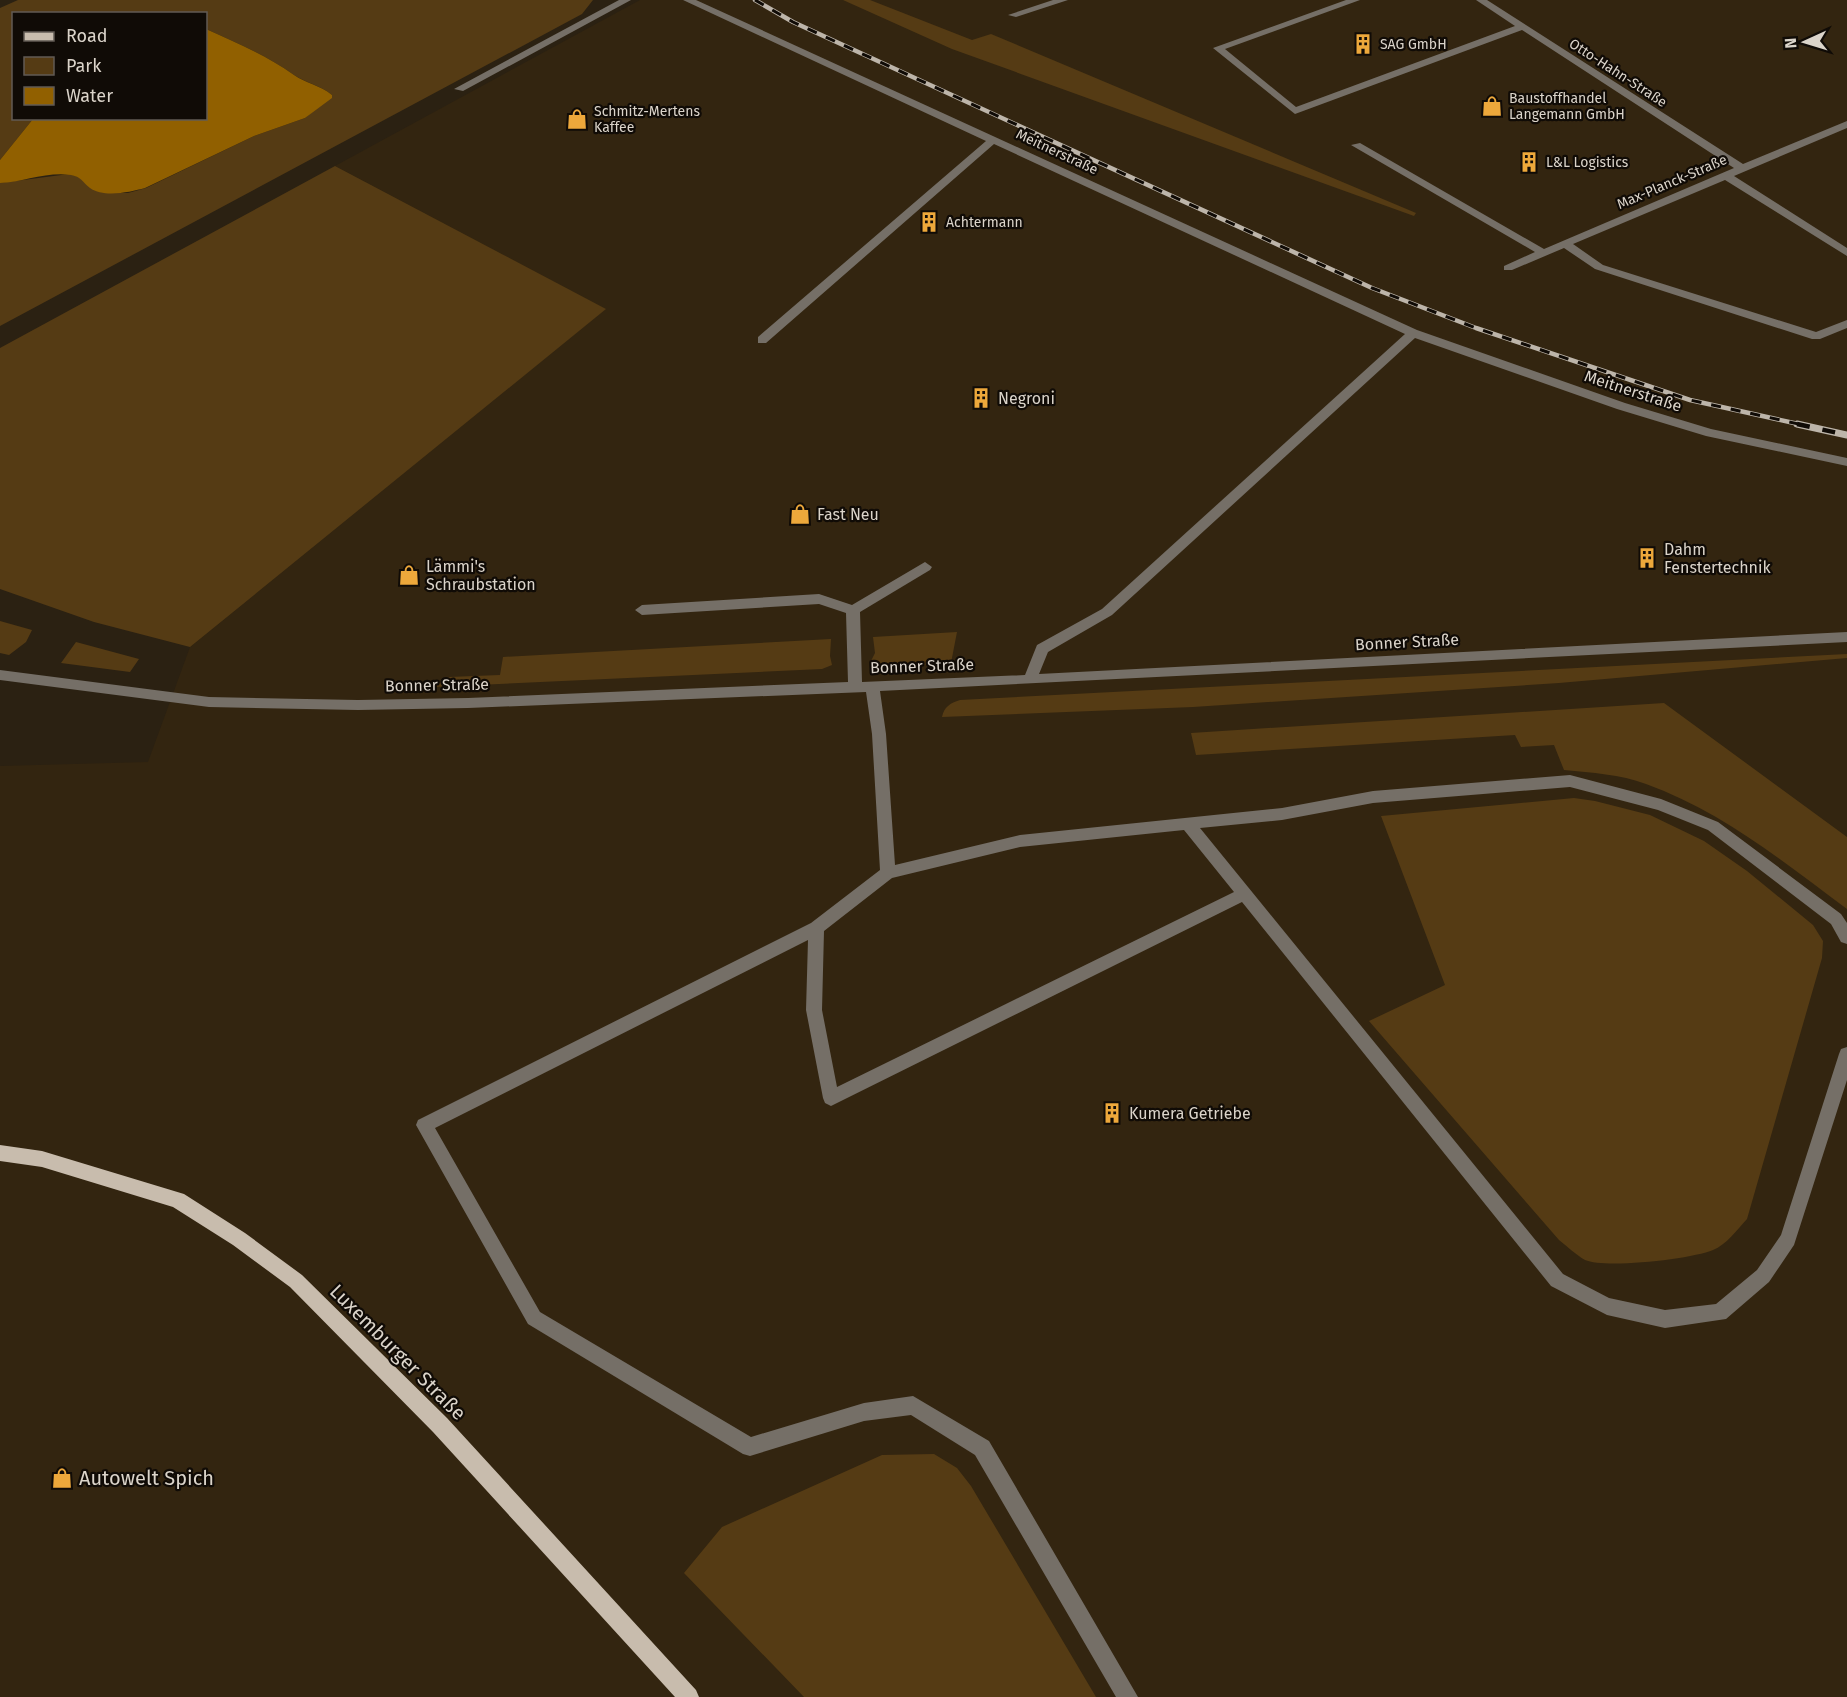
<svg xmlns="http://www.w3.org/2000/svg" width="1847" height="1697" viewBox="0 0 1847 1697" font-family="'Fira Sans',sans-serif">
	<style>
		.built { fill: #332510 }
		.green { fill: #553b14 }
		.water { fill: #916000 }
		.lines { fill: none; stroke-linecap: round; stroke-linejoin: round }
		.minor { fill: #756f67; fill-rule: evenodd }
		.major { fill: #c8bcad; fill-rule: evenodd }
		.rail-far1-casing { stroke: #bdb5aa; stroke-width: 4.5 }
		.rail-casing { stroke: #bdb5aa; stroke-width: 7 }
		.rail-far1 { stroke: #100b06; stroke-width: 3; stroke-dasharray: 10; stroke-linecap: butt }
		.rail { stroke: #100b06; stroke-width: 4.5; stroke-dasharray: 13; stroke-linecap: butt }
		.labels { text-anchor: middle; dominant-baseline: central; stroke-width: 4.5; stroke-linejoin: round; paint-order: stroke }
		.far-poi-label { font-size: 14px; fill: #dbd4ca; stroke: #100b06; text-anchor: start }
		.far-street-label { font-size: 14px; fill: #dbd4ca; stroke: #100b06 }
		.street-label { font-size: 16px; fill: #dbd4ca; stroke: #100b06 }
		.poi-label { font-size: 16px; fill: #dbd4ca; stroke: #100b06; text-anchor: start }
		.near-street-label { font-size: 20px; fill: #dbd4ca; stroke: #100b06 }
		.near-poi-label { font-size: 20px; fill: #dbd4ca; stroke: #100b06; text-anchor: start }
	</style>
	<rect width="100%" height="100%" fill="#2b2112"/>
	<path class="built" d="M 640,0 L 1847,0 L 1847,1697 L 0,1697 L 0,766 L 148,762 L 190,647 L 605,309 L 335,166 Z"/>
	<path class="green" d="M 18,0 L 593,0 L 582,14 L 0,326 L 0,183 L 69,174 L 82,178 L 109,193 L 128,193 L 146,188 L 254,136 L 305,118 L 332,95 C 320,85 306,83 294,75 C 266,55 237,43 206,29 L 206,14 L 14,14 L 14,118 L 33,119 L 0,160 L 0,8 Z
		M 843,0 L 870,0 L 972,40 L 991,34 L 1416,213 L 1414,216 L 952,49 Z
		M 335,166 L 606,309 L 190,647 L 94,622 L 0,589 L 0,348 Z
		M 0,621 L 32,630 L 26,642 L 9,655 L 0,653 Z
		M 957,632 L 951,663 L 878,668 L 871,661 L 875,653 L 873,637 Z
		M 831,639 L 830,656 L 832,665 L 822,669 L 433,687 L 449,677 L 500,675 L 503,657 Z
		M 76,642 L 139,659 L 130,672 L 61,663 Z
		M 1847,654 L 1847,658 L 1559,683 L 1193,707 L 942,717 C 944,707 950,703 960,700 Z
		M 1664,703 L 1847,837 L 1847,909 C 1784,862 1721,811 1646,784 C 1620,774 1592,773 1564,770 L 1554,745 L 1521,747 L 1515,735 L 1196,755 L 1191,733 Z
		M 1574,798 L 1595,801 L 1650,815 L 1704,841 L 1747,871 L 1813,925 L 1823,941 L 1822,958 L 1747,1219 C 1737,1230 1726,1245 1713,1250 C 1692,1259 1605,1269 1585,1260 C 1576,1255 1567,1246 1559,1240 L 1369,1021 L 1445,985 L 1381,816 Z
		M 934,1454 L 957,1468 L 971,1486 L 1096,1697 L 804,1697 L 684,1573 L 722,1527 L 882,1455 Z"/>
	<path class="water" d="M 206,29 C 237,43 266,55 294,75 C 305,83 320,85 332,95 L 332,98 L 305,118 L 254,136 L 145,188 C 130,192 104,198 90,188 C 82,182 82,177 71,175 C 49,171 22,182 0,183 L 0,160 L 33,119 L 206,118 Z"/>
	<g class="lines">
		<path class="minor" d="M 619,0 L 631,0 L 463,91 L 454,89 Z
			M 683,0 L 696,0 L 1417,330 L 1625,403 L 1711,429 L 1847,458 L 1847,466 L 1706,436 L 1617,409 L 1415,338 L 1112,615 L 1048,652 L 1039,674 L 1847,632 L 1847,642 L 880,691 L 886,734 L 895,865 L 1020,835 L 1282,808 L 1373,791 L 1570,775 L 1661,799 L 1718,822 L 1841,914 L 1847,923 L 1847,944 L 1841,942 L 1831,924 L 1708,830 L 1658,810 L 1570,787 L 1373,803 L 1282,820 L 1200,828 L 1563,1274 L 1609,1298 L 1665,1310 L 1716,1304 L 1757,1270 L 1781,1235 L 1839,1054 L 1841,1049 L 1847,1047 L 1847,1080 L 1794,1245 L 1769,1282 L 1726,1319 L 1665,1328 L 1607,1315 L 1551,1286 L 1242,902 L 831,1106 L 825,1103 L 823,1098 L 806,1010 L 808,940 L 435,1128 L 540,1312 L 751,1437 L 864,1403 L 913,1396 L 989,1441 L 1138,1697 L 1116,1697 L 975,1455 L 911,1415 L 864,1421 L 750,1456 L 743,1454 L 528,1324 L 416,1125 L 418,1120 L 811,923 L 880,870 L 872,734 L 866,692 L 468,708 L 358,710 L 209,707 L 0,680 L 0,670 L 209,697 L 358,700 L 468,698 L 848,682 L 846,613 L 819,604 L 642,615 L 635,610 L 642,605 L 819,594 L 852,605 L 925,562 L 932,567 L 930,570 L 860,612 L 862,682 L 1025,675 L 1037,645 L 1102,609 L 1405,334 L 994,144 L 766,343 L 758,343 L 758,337 L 986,141 ZM 1184,830 L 1234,892 L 837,1087 L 822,1010 L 824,931 L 892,878 L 1020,847 Z
			M 1053,0 L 1068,0 L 1016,17 L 1008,15 Z
			M 1346,0 L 1360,0 L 1225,49 L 1296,107 L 1515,26 L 1476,0 L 1487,0 L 1743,164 L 1847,121 L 1847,128 L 1734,176 L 1847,248 L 1847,256 L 1725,180 L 1573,244 L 1603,265 L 1816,332 L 1847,320 L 1847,328 L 1820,339 L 1812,339 L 1595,269 L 1564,248 L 1512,270 L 1504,270 L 1504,266 L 1535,252 L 1351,145 L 1360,143 L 1544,249 L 1734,168 L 1522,30 L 1295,114 L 1213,48 Z"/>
		<path class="major" d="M 0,1145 L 42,1151 L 184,1194 L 245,1233 L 302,1275 L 447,1418 L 696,1690 L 699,1697 L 675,1697 L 433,1432 L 290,1287 L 233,1245 L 173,1207 L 42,1167 L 0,1161 Z"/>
		<g class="rail-far1-casing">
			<path id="rail-far1" d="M 755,0 L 793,22 L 1372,288 L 1476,328 L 1690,400 L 1803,425"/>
		</g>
		<g class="rail-casing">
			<path id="rail" d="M 1797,424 L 1847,435"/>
		</g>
		<use href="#rail-far1" class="rail-far1"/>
		<use href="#rail" class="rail"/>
	</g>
	<defs>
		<g id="building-bare" transform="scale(1.62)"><path d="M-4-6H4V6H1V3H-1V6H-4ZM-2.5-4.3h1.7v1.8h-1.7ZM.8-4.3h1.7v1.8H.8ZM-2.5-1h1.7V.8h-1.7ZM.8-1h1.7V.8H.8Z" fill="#eda83b" stroke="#100b06" stroke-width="2.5" paint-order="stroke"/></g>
		<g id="shop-bare" transform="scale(1.62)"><path d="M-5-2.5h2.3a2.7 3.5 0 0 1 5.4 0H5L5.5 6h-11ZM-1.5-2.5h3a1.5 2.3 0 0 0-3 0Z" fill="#eda83b" stroke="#100b06" stroke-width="2.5" paint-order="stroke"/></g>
	</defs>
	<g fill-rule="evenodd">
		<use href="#building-bare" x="1363" y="44"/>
		<use href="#shop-bare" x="1492" y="106"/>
		<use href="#shop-bare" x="577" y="119"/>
		<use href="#building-bare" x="1529" y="162"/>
		<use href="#building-bare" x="929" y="222"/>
		<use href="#building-bare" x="981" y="398"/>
		<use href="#shop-bare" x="800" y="514"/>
		<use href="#building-bare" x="1647" y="558"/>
		<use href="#shop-bare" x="409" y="575"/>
		<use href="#building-bare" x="1112" y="1113"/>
		<use href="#shop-bare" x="62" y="1478"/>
	</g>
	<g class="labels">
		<g class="far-poi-label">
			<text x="1380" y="44">SAG GmbH</text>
			<text x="1509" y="98">Baustoffhandel<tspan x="1509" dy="16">Langemann GmbH</tspan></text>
			<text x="594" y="111">Schmitz-Mertens<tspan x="594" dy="16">Kaffee</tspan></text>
			<text x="1546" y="162">L&amp;L Logistics</text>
			<text x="946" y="222">Achtermann</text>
		</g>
		<g class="far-street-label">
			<text transform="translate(1618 73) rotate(33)">Otto-Hahn-Straße</text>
			<text transform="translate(1057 152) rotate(25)">Meitnerstraße</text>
			<text transform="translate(1672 182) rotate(-23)">Max-Planck-Straße</text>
		</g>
		<g class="street-label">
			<text transform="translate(1633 391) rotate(18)">Meitnerstraße</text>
			<text transform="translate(1407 642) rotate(-3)">Bonner Straße</text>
			<text transform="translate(922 666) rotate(-2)">Bonner Straße</text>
			<text transform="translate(437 685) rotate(-1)">Bonner Straße</text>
		</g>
		<g class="poi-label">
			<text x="998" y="398">Negroni</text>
			<text x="817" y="514">Fast Neu</text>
			<text x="1664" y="549">Dahm<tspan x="1664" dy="18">Fenstertechnik</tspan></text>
			<text x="426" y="566">Lämmi's<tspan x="426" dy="18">Schraubstation</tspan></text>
			<text x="1129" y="1113">Kumera Getriebe</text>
		</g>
		<g class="near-street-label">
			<text transform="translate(398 1352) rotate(45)">Luxemburger Straße</text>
		</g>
		<g class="near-poi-label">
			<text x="79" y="1478">Autowelt Spich</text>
		</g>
	</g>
	<rect x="12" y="12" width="195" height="108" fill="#100b06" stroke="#615b54" stroke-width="1.5"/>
	<rect x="24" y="32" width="30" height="9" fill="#c8bcad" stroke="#615b54" stroke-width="1.5"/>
	<text x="66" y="42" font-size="18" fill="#dbd4ca">Road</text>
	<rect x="24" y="57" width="30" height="18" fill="#553b14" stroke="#615b54" stroke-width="1.5"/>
	<text x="66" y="72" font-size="18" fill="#dbd4ca">Park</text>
	<rect x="24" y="87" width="30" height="18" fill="#916000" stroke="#615b54" stroke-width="1.5"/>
	<text x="66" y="102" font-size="18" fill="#dbd4ca">Water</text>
	<g transform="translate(1805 42) rotate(266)" stroke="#100b06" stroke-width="4.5" paint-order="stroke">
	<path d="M0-4.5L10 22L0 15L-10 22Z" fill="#dbd4ca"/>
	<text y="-9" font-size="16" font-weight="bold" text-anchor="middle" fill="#dbd4ca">N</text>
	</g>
</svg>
